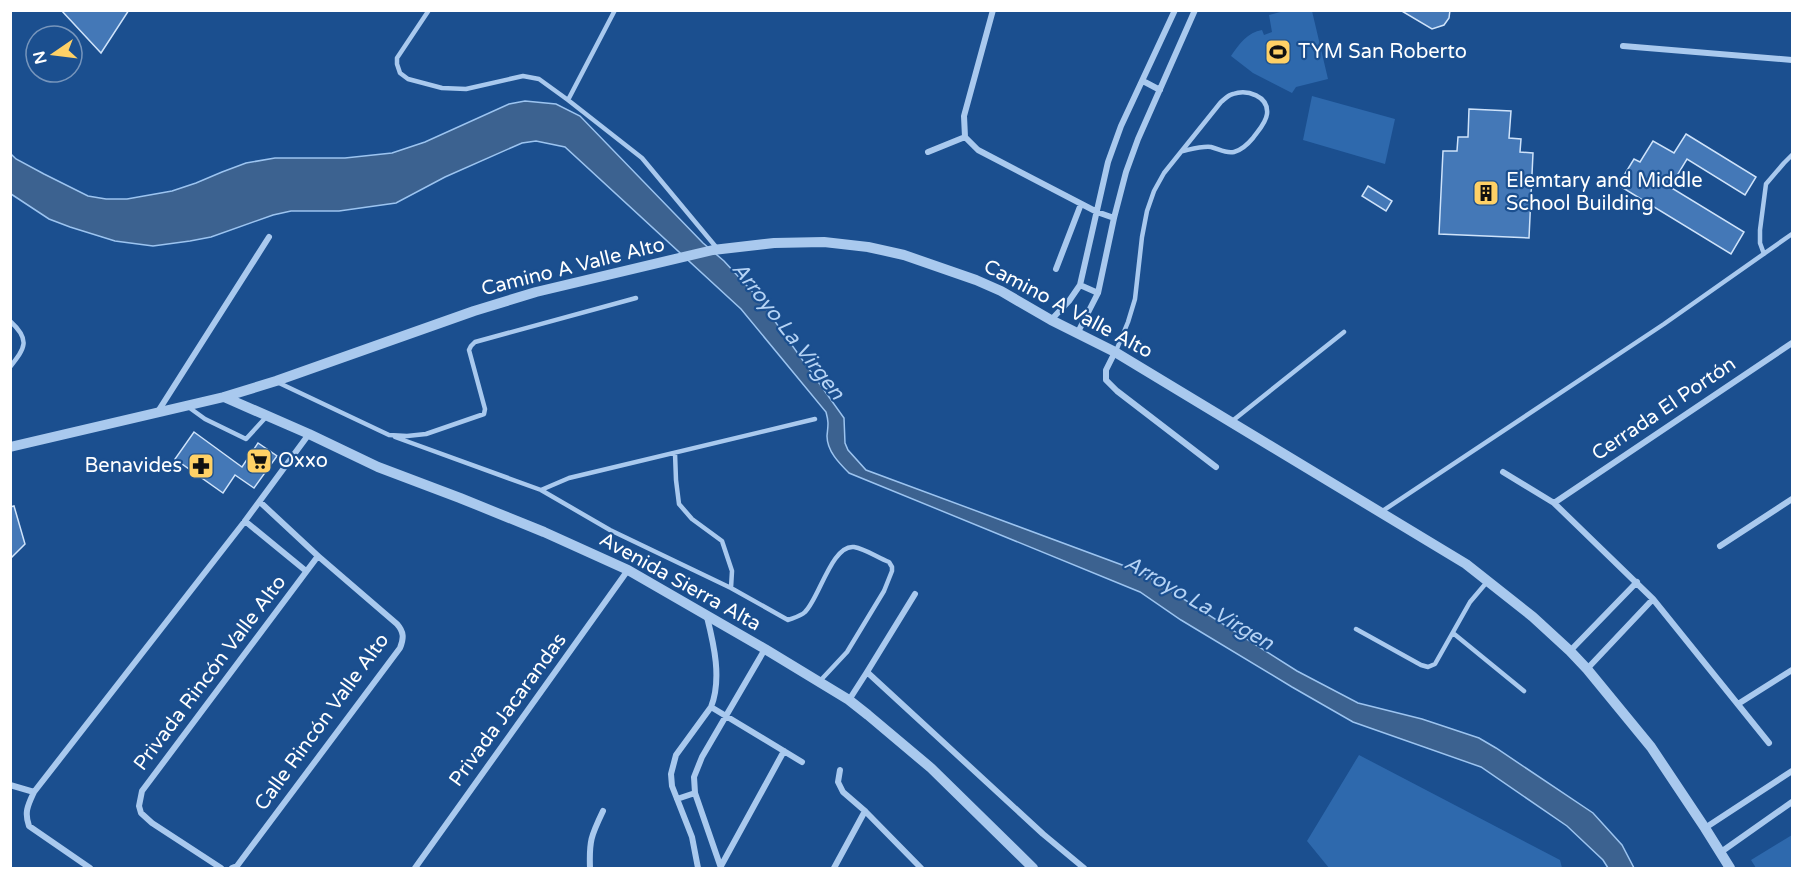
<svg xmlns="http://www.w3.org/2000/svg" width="1803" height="879" viewBox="0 0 1803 879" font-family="'Varela Round',sans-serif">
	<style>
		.green { fill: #2e69ad }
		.water { fill: #3c6290; stroke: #9cc4f0; stroke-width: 1.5 }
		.building { fill: #4478b7; stroke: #cfe3fa; stroke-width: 1.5 }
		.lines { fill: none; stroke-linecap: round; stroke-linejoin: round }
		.service { stroke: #a9c9ee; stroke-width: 4.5 }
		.minor { stroke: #a9c9ee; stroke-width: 6 }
		.tertiary { stroke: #a9c9ee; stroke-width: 10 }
		.labels { text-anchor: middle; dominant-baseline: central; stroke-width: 4.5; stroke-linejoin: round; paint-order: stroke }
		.poi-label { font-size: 20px; fill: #fff; stroke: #1b4f8f; text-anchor: start }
		.street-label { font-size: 20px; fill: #fff; stroke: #1b4f8f }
		.water-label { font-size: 21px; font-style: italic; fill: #b5d3f5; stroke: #1b4f8f }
	</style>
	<rect width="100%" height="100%" fill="#1b4f8f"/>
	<path class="green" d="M 1288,10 L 1312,11 L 1328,79 L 1296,87 L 1292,93 L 1253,73 L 1231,56 C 1239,44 1248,32 1262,30 L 1264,35 L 1272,32 L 1269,15 Z
		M 1312,96 L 1395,119 L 1385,164 L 1303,140 Z
		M 1359,755 L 1560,860 L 1562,868 L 1329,868 L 1307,841 Z
		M 1792,835 L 1792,868 L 1756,868 L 1751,860 Z"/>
	<path class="water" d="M 525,101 L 556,104 L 580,116 L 703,243 L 724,261 L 759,299 L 844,418 L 845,443 L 848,450 L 866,470 L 1141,572 L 1297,671 L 1358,703 L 1422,719 L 1479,738 L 1496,748 L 1593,813 L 1622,845 L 1634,868 L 1608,868 L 1603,860 L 1567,826 L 1481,767 L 1353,722 L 1292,687 L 1181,620 L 1140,592 L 849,473 C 839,463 827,451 827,436 C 828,425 829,423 826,412 L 741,309 L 565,147 L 536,141 L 522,143 L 445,177 L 396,203 L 339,211 L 291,211 L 273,215 L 211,237 L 190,241 L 153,246 L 115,241 L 70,227 L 49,219 L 11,194 L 11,154 L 16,159 L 44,174 L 88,196 L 106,199 L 127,199 L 172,191 L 196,183 L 222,172 L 246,163 L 275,158 L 345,158 L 392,153 L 425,142 L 509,104 Z"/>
	<path class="building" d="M 61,10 L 129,10 L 101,53 Z
		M 1400,10 L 1450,10 L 1449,18 L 1444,25 L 1432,29 Z
		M 1469,109 L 1511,111 L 1509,138 L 1521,139 L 1520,152 L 1533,153 L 1529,238 L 1439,234 L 1443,151 L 1457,151 L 1458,137 L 1468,137 Z
		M 1686,134 L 1756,177 L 1745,195 L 1687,159 L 1670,187 L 1744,232 L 1731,254 L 1618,185 L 1634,159 L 1640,162 L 1653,141 L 1674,153 Z
		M 1368,186 L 1392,201 L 1386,211 L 1362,196 Z
		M 194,432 L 242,467 L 258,443 L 277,456 L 254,488 L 235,475 L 223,493 L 175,459 Z
		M 14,506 L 25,544 L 10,559 L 10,507 Z"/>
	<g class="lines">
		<path class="service" d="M 429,10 L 397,58 L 397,64 L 400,73 L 408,79 L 442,88 L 466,89 L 523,76 L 539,79 L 568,100 L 642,158 L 716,247
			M 568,100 L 615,10
			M 1764,254 L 1760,243 L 1760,230 L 1766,184 L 1784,163 L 1792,155
			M 10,321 C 31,340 25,348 10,367
			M 1116,351 L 1128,322 L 1135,299 L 1142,237 L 1147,211 L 1154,191 L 1164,173 L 1221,102 C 1225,99 1228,95 1233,94 C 1247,89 1269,96 1267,114 C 1266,123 1258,131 1253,138 C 1248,144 1242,150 1234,152 C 1226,154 1219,149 1211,147 C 1202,146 1192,149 1183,151
			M 277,382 L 389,435 L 407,436 L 426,434 L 484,414 L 485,409 L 469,350 L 471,346 L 475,342 L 636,298
			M 187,406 L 205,419 L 246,439 L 267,416
			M 1231,422 L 1344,332
			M 395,437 L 541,490 L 569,478 L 815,419
			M 675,453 L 676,480 L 679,504 L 692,519 L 722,541 L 732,571 L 731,588
			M 541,490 L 610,530 L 731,588 L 788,620 C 793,618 801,616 805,612 C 819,599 832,544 854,547 C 866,549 878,558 889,562 L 892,567 L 892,571 L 884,591 L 847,652 L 819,682
			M 1381,512 L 1664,324 L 1792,234
			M 1356,629 L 1421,665 L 1428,667 L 1435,664 L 1470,602 L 1487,582
			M 1453,633 L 1524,691"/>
		<path class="minor" d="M 993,10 L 964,116 L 965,137 L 978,150 L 1097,212 L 1114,218
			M 1623,46 L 1792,60
			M 1143,81 L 1160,90
			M 928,152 L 965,137
			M 1056,269 L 1081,204
			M 1080,285 L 1098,293
			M 1051,320 L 1069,301 L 1080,285 L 1108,162 L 1121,126 L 1175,10
			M 1077,334 L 1098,293 L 1114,218 L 1126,172 L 1138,139 L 1195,10
			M 1115,352 L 1106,370 L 1106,380 L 1117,391 L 1216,467
			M 157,413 L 269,237
			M 1503,472 L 1554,503 L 1653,599 L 1769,743
			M 1554,503 L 1792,343
			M 245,521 L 306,571
			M 1720,546 L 1792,499
			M 1570,651 L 1637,582
			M 1587,669 L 1653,599
			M 867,672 L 915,594
			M 849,700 L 867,672 L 1043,834 L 1084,868
			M 1738,704 L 1792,670
			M 711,707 L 802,762
			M 840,770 L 838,782 L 843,792 L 865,811 L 921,868
			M 10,785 L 34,792
			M 677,799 L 695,793
			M 1705,828 L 1792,771
			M 1721,852 L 1792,802
			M 721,866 L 784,751
			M 90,868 L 29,826 C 24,812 28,805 34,792 L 245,521 L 309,434
			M 221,868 L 152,823 L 141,813 L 139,806 L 142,791 L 318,556
			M 232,868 L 237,866 L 400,648 C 404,638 404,632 397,624 L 318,556 L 260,502
			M 415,868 L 628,570
			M 590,868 C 589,841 591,836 603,811
			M 698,868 L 692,837 L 672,786 L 671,774 L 676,755 L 711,707 C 722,679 714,645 707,617
			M 721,868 L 695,793 L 694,777 L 702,757 L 765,649
			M 834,868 L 865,811"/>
		<path class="tertiary" d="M 224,397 L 309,434 L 378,467 L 460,498 L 544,532 L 628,570 L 765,649 L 849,700 L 868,715 L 931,768 L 1033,868
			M 10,447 L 224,397 L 276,381 L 474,311 L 536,292 L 713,250 L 774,243 L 824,242 L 868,247 L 904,255 L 976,280 L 1001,291 L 1051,320 L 1115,352 L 1466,564 L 1533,617 L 1570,651 L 1587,669 L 1651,747 L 1705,828 L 1730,868"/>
	</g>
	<defs>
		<g id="stadium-square" transform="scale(1.35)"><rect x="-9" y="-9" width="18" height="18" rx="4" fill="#ffd166" stroke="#1b4f8f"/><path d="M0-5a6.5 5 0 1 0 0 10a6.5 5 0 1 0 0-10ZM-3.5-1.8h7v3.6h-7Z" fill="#111"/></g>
		<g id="building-square" transform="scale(1.35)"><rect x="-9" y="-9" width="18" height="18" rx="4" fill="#ffd166" stroke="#1b4f8f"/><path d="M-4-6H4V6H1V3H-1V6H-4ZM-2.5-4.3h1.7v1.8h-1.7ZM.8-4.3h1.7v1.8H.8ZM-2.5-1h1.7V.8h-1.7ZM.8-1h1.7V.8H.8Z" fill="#111"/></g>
		<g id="supermarket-square" transform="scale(1.35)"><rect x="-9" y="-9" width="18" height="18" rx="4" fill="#ffd166" stroke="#1b4f8f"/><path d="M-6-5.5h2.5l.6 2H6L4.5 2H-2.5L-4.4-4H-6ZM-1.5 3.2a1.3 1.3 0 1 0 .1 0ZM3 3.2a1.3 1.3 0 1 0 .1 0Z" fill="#111"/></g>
		<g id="pharmacy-square" transform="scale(1.35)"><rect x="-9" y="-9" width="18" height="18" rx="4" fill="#ffd166" stroke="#1b4f8f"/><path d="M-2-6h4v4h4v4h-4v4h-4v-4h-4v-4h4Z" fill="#111"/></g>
	</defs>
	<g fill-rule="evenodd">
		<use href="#stadium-square" x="1278" y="52"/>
		<use href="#building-square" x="1486" y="193"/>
		<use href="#supermarket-square" x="259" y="461"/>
		<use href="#pharmacy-square" x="201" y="466"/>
	</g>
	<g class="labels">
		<g class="poi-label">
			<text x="1298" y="52">TYM San Roberto</text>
			<text x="1506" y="181">Elemtary and Middle<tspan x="1506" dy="23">School Building</tspan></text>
			<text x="278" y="461">Oxxo</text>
			<text x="182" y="466" text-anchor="end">Benavides</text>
		</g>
		<g class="street-label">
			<text transform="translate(573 267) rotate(-14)">Camino A Valle Alto</text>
			<text transform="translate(1068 309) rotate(28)">Camino A Valle Alto</text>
			<text transform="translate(1664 409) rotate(-34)">Cerrada El Portón</text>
			<text transform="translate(680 582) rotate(29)">Avenida Sierra Alta</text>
			<text transform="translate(210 673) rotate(-53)">Privada Rincón Valle Alto</text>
			<text transform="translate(508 710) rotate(-54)">Privada Jacarandas</text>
			<text transform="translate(322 722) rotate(-54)">Calle Rincón Valle Alto</text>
		</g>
		<g class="water-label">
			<text transform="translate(788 331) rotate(52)">Arroyo La Virgen</text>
			<text transform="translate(1199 603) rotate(30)">Arroyo La Virgen</text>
		</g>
	</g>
	<rect width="1803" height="879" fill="none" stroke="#ffffff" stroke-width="24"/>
	<g transform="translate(54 54) rotate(256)"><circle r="28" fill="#1b4f8f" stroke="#7695bc" stroke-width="1.5"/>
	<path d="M0-4.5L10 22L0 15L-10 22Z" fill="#ffd166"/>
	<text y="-9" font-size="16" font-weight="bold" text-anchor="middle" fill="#ffffff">N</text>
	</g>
</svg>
